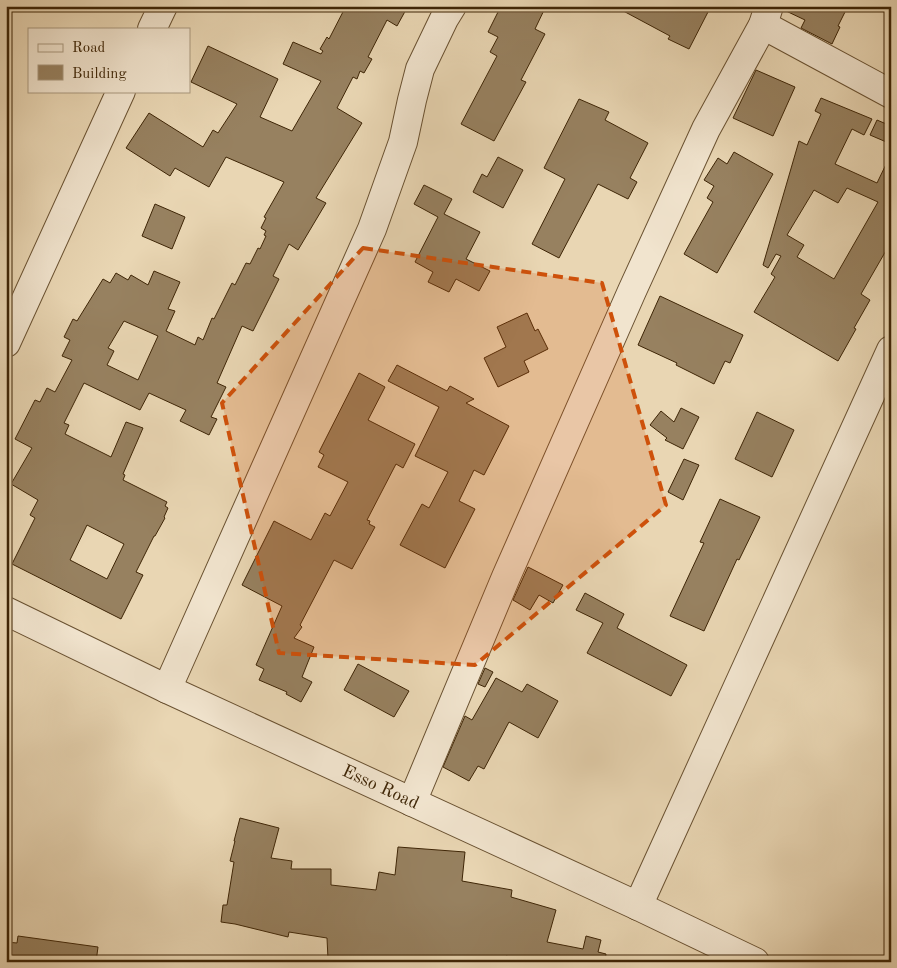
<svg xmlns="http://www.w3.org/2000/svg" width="897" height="968" viewBox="0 0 897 968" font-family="'Old Standard TT',serif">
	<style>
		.building { fill: #978160; stroke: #3e2506; fill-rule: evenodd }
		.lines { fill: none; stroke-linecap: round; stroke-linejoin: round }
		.minor-casing { stroke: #695131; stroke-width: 30 }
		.minor { stroke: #f1e4ce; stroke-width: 28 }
		.marked { fill: #ce510b; fill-opacity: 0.2; stroke: #ce510b; stroke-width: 4; stroke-dasharray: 10 6; stroke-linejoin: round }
		.labels { text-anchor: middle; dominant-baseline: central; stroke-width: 4.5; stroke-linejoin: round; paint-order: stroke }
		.street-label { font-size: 18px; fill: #3e2506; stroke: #f1e4ce }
	</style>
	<rect width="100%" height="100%" fill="#e9d6b3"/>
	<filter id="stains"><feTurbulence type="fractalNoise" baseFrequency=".004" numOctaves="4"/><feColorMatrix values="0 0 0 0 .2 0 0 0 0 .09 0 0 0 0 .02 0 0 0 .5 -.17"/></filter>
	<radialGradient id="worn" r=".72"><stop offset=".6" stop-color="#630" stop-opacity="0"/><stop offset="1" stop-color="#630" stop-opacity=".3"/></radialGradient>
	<path class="building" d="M 346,6 L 408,6 L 397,26 L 387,20 L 368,57 L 372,59 L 364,73 L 360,71 L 357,79 L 353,77 L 337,108 L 362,123 L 316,198 L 326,203 L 298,250 L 289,244 L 273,276 L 279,279 L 253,331 L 242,326 L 217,383 L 226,387 L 211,417 L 217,419 L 209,435 L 180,421 L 186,410 L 149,393 L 140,410 L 84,383 L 64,423 L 69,425 L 65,434 L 111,457 L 126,422 L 143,428 L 123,474 L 125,475 L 123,480 L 167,502 L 165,506 L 168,508 L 164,517 L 165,518 L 155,536 L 154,536 L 136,572 L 143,575 L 121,619 L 12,564 L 35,518 L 30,515 L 38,500 L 11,484 L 32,448 L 15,439 L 35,400 L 40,402 L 47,388 L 55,392 L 72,360 L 62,356 L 70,340 L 64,337 L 73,319 L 77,321 L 103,279 L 110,283 L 116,273 L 128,280 L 131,275 L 148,285 L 154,271 L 180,282 L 168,309 L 175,311 L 166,331 L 195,345 L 198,337 L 203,340 L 212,318 L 214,319 L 232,283 L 235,285 L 246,263 L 250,264 L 258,248 L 260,249 L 266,236 L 264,235 L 266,231 L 261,228 L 266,218 L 264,217 L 284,182 L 226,157 L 209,187 L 175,168 L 170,176 L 126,148 L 149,113 L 203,147 L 213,130 L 218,133 L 237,104 L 191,82 L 208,46 L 278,79 L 260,117 L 292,131 L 321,81 L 283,64 L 293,42 L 321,54 L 323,51 L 320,49 L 327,37 L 329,39 ZM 124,321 L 158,336 L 138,380 L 107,365 L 114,351 L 108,348 ZM 87,525 L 124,544 L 107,579 L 70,560 Z
		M 501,6 L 546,6 L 535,29 L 545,34 L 521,80 L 526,82 L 494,141 L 461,124 L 497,56 L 490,52 L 498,37 L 488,32 Z
		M 614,6 L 698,6 L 708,12 L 689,49 L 668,39 L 670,36 Z
		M 784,6 L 848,6 L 838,26 L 840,27 L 832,44 L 801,28 L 805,20 L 784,10 Z
		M 756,70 L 795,87 L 773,136 L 733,118 Z
		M 821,98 L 872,119 L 864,135 L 852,129 L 835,164 L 877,183 L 891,154 L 891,242 L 861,294 L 870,300 L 854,328 L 856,329 L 838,361 L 754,312 L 775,277 L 771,274 L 781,256 L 776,254 L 768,268 L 763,265 L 799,141 L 807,145 L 821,114 L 815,111 ZM 847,188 L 878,202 L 834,279 L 797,257 L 804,245 L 787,235 L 814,190 L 838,203 Z
		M 579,99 L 609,112 L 605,120 L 648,143 L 630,178 L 637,182 L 628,199 L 598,184 L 559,258 L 532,244 L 565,179 L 544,168 Z
		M 877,120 L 891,126 L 891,144 L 870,135 Z
		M 734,152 L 773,174 L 717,273 L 684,254 L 713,202 L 707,198 L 714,186 L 704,180 L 718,158 L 727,164 Z
		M 498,157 L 523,170 L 503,208 L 473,192 L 482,174 L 487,177 Z
		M 424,185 L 452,199 L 444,214 L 480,232 L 466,259 L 490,271 L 479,291 L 456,279 L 449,292 L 428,282 L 433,272 L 415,262 L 438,217 L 414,204 Z
		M 155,204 L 185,217 L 172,249 L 142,236 Z
		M 660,296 L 743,335 L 730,363 L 725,361 L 714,384 L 676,365 L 677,363 L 638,345 Z
		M 527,313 L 535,331 L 538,329 L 548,349 L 524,361 L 529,372 L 498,387 L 484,358 L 506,347 L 497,327 Z
		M 397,365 L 447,391 L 450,386 L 474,399 L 466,403 L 509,426 L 484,475 L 474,470 L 459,501 L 475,509 L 445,568 L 400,545 L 422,504 L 429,508 L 448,472 L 415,456 L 439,407 L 388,381 Z
		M 359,373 L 385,387 L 368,420 L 415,444 L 403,468 L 396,464 L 367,520 L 370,521 L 369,524 L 375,527 L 352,569 L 334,560 L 300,625 L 302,627 L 294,638 L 314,647 L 302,677 L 312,682 L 301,702 L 286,694 L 287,692 L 259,680 L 264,669 L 256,665 L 282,606 L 242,585 L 274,521 L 311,540 L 325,513 L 330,516 L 348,482 L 318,467 L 324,455 L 319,452 Z
		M 681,408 L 699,417 L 683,449 L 665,440 L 667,438 L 650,425 L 661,411 L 674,422 Z
		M 757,412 L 794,430 L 772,477 L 735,459 Z
		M 684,459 L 699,465 L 683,500 L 668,492 Z
		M 720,499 L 760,517 L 739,560 L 737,559 L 704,631 L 670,616 L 704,543 L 700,542 Z
		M 528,567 L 563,585 L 553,603 L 539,595 L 530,610 L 513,600 Z
		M 585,593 L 624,614 L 617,628 L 687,665 L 671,696 L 587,653 L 603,623 L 576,610 Z
		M 358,664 L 409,691 L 394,717 L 344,690 Z
		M 485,668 L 493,672 L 485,687 L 478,684 Z
		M 496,678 L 522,692 L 527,684 L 558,701 L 538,738 L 509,722 L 484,769 L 478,766 L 469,781 L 443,767 L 465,716 L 472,720 Z
		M 240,818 L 279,828 L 271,858 L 292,861 L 291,869 L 331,869 L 331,885 L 376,890 L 379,872 L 395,875 L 398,847 L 465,852 L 462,881 L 512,890 L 511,897 L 556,910 L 547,942 L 583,949 L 586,936 L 601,940 L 598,952 L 606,954 L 605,962 L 529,962 L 506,956 L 506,962 L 371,962 L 371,957 L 328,959 L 327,938 L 289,932 L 288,937 L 235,924 L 221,922 L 223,905 L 227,905 L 234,862 L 230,861 L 235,841 L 234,841 Z
		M 18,936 L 98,947 L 96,962 L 27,962 L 6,958 L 6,942 L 17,943 Z"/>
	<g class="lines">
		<g class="minor-casing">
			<g id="minor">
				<path d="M 763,25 L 891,94"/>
				<path d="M 152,29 L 163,6"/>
				<path d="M 6,343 L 121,91"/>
				<path id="s1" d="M 6,611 L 167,689 L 638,906 L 755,962"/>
				<path d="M 167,689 L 372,229 L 403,142 L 412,100 L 420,69 L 444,19 L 452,6"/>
				<path d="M 412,802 L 506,577 L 632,291 L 706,129 L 763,25 L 769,6"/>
				<path d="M 638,906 L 891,350"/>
			</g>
		</g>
		<use href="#minor" class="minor"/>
	</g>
	<path class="marked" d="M 363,248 L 602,283 L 666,505 L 475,665 L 279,653 L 222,403 Z"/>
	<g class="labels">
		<g class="street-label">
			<text stroke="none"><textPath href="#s1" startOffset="414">Esso Road</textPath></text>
		</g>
	</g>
	<rect width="897" height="968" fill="none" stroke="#e9d6b3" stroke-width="25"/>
	<rect x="8" y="8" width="882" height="953" fill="none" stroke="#3e2506" stroke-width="2.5"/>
	<rect x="12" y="12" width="872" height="943" fill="none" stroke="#3e2506"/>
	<rect x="28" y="28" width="162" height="65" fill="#f1e4ce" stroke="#a9987e"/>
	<rect x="38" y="44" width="25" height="8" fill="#f1e4ce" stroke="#a9987e"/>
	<text x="72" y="52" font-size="15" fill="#3e2506">Road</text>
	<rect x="38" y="65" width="25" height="15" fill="#978160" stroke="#a9987e"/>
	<text x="72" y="78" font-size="15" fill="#3e2506">Building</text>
	<rect width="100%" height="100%" filter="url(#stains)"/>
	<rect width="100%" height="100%" fill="url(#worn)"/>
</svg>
